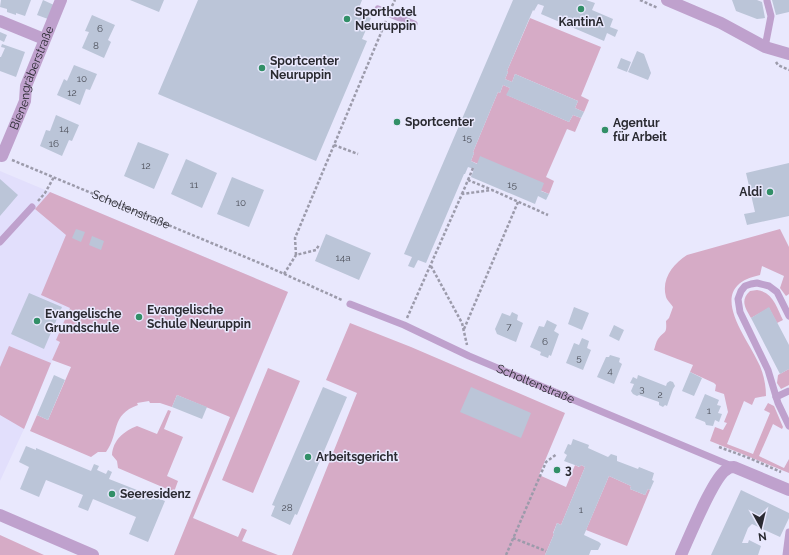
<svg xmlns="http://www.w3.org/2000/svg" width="789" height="555" viewBox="0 0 789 555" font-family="Raleway,sans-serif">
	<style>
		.built { fill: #e2dffc }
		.green { fill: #d6abc6 }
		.building { fill: #bbc5d8 }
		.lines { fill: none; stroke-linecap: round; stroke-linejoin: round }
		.path { stroke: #9c9bab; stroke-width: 2.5; stroke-dasharray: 3 2; stroke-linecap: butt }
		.service { stroke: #bfa1cd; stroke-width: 7 }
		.minor { stroke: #bfa1cd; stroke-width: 12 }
		.poi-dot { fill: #328f67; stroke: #e9e8fd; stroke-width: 1.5 }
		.labels { text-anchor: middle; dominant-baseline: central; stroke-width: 3; stroke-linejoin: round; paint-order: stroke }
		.number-label { font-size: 10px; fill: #4e515b }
		.poi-label { font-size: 12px; font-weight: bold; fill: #2a2a31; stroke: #e9e8fd; text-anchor: start }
		.street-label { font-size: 12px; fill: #2a2a31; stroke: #e9e8fd }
	</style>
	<rect width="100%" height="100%" fill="#e9e8fd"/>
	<path class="built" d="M 0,171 L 288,292 L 236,417 L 60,342 L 24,429 L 0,481 Z"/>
	<path class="green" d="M 530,18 L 601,47 L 581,96 L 589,100 L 584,112 L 575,108 L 578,101 L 515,74 L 512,82 L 505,79 L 508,72 L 507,71 Z
		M 503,85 L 510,88 L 507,95 L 569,122 L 573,115 L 581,118 L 575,132 L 567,129 L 546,177 L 554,181 L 549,194 L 471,161 L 474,153 L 473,152 L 498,92 L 500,93 Z
		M 50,192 L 288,292 L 193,518 L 238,537 L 242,528 L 247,530 L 242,541 L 278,555 L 174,555 L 230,417 L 177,395 L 172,407 L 160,403 L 150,403 L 149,401 L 137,403 L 138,405 C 110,415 120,433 106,452 L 98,452 L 91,457 L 30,431 L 37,415 L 48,420 L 71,367 L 52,360 L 60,342 L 56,340 L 70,308 L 41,295 L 66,235 L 35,209 Z
		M 780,229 L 789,247 L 789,294 L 786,296 L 780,288 L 784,276 L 762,266 L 760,275 C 703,287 747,336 760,366 C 764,376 766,386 766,396 L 755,398 L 752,405 L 744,401 L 727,444 L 753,454 L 770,413 L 764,410 L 768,403 L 774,406 L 783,427 L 782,429 L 773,424 L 759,456 L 784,468 L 789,459 L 789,473 L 710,441 L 715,427 L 723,430 L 727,423 L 724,422 L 728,412 L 724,394 L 715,391 L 716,385 L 714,383 L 690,372 L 693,365 L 654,350 C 655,347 656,342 658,339 C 665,330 667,335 666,321 L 669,318 L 673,307 C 671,304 667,300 666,297 C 661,279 673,264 687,255 Z
		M 757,290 C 773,292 777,308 783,320 L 777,323 L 769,308 L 751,318 C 745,308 740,300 750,291 Z
		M 350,323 L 411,347 L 565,413 L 539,475 L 566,487 L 575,465 L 579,467 L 581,465 L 585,467 L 561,525 L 557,523 L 553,533 L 554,534 L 545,555 L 292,555 L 357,393 L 326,380 Z
		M 9,346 L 51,363 L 24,429 L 0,415 L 0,367 Z
		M 268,368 L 300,381 L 253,493 L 222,480 Z
		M 789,369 L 789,385 L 781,389 L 777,383 L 778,375 Z
		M 168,410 L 171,411 L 164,429 L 183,437 L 167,476 L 178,481 L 174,492 L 118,468 L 117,461 L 112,455 C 113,440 124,431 137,426 L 157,434 Z
		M 609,476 L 631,486 L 630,489 L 645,495 L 648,489 L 650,490 L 627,546 L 586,530 Z
		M 0,535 L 44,555 L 0,555 Z"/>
	<path class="building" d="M 1,0 L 31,0 L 25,16 L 16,13 L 16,15 L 7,12 L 7,9 L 0,7 Z
		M 43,0 L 54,5 L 48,19 L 37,15 Z
		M 130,0 L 164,0 L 159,12 Z
		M 198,0 L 362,0 L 357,13 L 371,18 L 362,39 L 367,41 L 316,161 L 158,94 Z
		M 513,0 L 586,0 L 595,3 L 592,10 L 613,19 L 610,27 L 618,30 L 615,37 L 607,33 L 604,41 L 541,14 L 544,6 L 538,4 L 534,11 L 533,10 L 507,71 L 508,72 L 505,79 L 512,82 L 515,74 L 578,101 L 575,108 L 584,112 L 581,118 L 573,115 L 569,122 L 506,95 L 510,88 L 503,85 L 500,93 L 498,92 L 473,152 L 474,153 L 471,161 L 477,164 L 480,156 L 544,183 L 541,191 L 549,194 L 546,200 L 538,196 L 535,204 L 471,177 L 474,169 L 468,167 L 465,174 L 464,174 L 426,263 L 418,260 L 414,268 L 408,266 L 412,257 L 404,254 Z
		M 732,0 L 757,0 L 762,2 L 765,18 L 757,19 L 736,11 Z
		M 772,0 L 789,0 L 789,12 L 776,15 Z
		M 92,15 L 115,25 L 108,40 L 111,42 L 104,58 L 82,48 L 89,32 L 85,31 Z
		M 0,32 L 7,35 L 4,42 L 0,40 Z
		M 2,44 L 25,52 L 16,77 L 0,71 L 0,57 L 1,57 L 5,48 L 1,47 Z
		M 637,51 L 644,54 L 651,73 L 648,80 L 628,72 Z
		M 621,58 L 631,62 L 627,72 L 617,68 Z
		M 74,65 L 97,74 L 90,90 L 86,89 L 80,105 L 57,95 L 64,79 L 67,81 Z
		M 56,115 L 79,125 L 72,141 L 69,140 L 62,156 L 40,146 L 46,130 L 50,131 Z
		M 138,142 L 169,154 L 154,189 L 124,176 Z
		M 186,159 L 217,173 L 202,208 L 171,194 Z
		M 789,163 L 789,216 L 747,225 L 744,214 L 755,212 L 746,173 Z
		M 232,177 L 264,190 L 249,227 L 217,214 Z
		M 0,179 L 18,195 L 0,216 Z
		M 76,229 L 85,232 L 81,242 L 72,238 Z
		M 326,234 L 371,253 L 359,280 L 315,261 Z
		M 92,236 L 104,241 L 101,250 L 89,245 Z
		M 29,293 L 62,307 L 44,349 L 11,334 Z
		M 574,307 L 589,313 L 582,330 L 568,324 Z
		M 769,307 L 789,345 L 789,369 L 780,374 L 751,318 Z
		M 512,312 L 518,315 L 517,320 L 523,323 L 516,342 L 497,334 L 495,329 L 502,313 L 510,316 Z
		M 547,320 L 557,325 L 554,331 L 559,334 L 551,356 L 549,355 L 548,358 L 540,355 L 541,352 L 530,347 L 539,326 L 544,327 Z
		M 614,325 L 624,330 L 619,341 L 609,336 Z
		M 582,338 L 589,341 L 587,348 L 591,350 L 583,370 L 566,363 L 574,343 L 579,345 Z
		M 610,355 L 620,358 L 619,362 L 622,364 L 614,384 L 597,377 L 606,357 L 609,357 Z
		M 690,372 L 702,378 L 694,396 L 682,391 Z
		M 54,375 L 65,380 L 48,420 L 37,415 Z
		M 638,375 L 666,386 L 667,383 L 670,381 L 673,382 L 675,386 L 673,389 L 667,406 L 665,405 L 663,407 L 659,405 L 659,402 L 639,395 L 637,396 L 633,394 L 631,391 L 634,384 L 630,383 L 633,377 L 637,379 Z
		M 323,387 L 347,397 L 297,515 L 295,514 L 290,525 L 271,516 L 275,506 L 272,505 Z
		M 471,387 L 531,413 L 521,438 L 460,412 Z
		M 705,394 L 719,400 L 717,405 L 721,406 L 718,413 L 722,414 L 719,422 L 715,420 L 713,426 L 706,425 L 705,422 L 695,418 Z
		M 177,395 L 207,407 L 202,419 L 172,407 Z
		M 573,439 L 589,445 L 588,448 L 608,457 L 611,454 L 617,456 L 617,461 L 638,469 L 639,467 L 654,473 L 652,480 L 654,481 L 650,490 L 648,489 L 645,495 L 630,489 L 631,486 L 609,476 L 584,535 L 599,542 L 601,544 L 598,550 L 591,550 L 589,555 L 545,555 L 554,534 L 553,534 L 557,523 L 561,525 L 585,467 L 581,465 L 580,467 L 564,461 L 567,455 L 564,453 L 568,444 L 571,445 Z
		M 26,446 L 36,450 L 36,448 L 91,471 L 94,464 L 99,466 L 97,470 L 106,474 L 108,470 L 112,472 L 109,479 L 165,501 L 148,542 L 129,534 L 136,517 L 93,499 L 88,511 L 78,507 L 83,495 L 46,480 L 39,497 L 20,489 L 29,467 L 19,462 Z
		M 741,490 L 789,513 L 789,518 L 780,537 L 752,524 L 748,528 L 742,543 L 748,543 L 749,540 L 761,546 L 758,555 L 711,555 Z"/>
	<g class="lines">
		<g class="path">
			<path d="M 640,0 L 658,8"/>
			<path d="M 392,6 L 395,0"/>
			<path d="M 776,62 L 778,65 L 789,70"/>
			<path d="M 334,145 L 358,154"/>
			<path id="s1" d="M 12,160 L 262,264 L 342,300"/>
			<path d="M 468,180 L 473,168"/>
			<path d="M 462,194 L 468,180 L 490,189"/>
			<path d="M 38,201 L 45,193 L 54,177"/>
			<path d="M 296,255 L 295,238 L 386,21"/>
			<path d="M 431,266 L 462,323 L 467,345"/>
			<path d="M 284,274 L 296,255 L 316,250 L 319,245"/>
			<path d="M 407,318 L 462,194 L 492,190 L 548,215"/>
			<path d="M 464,329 L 518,202"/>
			<path d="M 719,447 L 749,458 L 781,472"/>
			<path d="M 513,538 L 546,551"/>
			<path d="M 506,555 L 546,462 L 557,454"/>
		</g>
		<g class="service">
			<path d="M 378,9 L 414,24"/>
			<path d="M 765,47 L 771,16 L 767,1"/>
			<path d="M 0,242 L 32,207"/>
			<path id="s2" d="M 350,304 L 404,325 L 469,356 L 734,467"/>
			<path d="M 789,316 L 777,292 L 769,286 L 757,283 L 751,284 L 745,286 L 741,291 L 738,299 L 740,312 L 768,370 L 778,403 L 789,426"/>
			<path d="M 776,397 L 789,391"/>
			<path d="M 786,555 L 789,532"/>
		</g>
		<g class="minor">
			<path d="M 667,0 L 721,23 L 765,47 L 789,54"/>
			<path d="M 0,21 L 44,39"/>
			<path id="s3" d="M 2,156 L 25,101 L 26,86 L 61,0"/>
			<path d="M 0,515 L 93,555"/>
			<path d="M 681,555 C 689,538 713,478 726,470 C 728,468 732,467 734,467 L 789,490"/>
		</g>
	</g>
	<g class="poi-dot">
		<circle cx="581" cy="9" r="4"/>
		<circle cx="347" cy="19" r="4"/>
		<circle cx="262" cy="68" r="4"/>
		<circle cx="397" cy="122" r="4"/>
		<circle cx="605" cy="130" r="4"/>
		<circle cx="770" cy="192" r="4"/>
		<circle cx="139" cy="317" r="4"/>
		<circle cx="37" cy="321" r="4"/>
		<circle cx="308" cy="457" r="4"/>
		<circle cx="557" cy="470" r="4"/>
		<circle cx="112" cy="494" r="4"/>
	</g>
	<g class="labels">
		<g class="number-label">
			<text x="100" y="28">6</text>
			<text x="96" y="45">8</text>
			<text x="82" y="78">10</text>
			<text x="72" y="92">12</text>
			<text x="64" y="128">14</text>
			<text x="467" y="137">15</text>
			<text x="54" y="143">16</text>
			<text x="146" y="165">12</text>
			<text x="194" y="184">11</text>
			<text x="512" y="184">15</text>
			<text x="241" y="202">10</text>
			<text x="343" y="257">14a</text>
			<text x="509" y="326">7</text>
			<text x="545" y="341">6</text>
			<text x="579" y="357">5</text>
			<text x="610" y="370">4</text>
			<text x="642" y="388">3</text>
			<text x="660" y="394">2</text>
			<text x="709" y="410">1</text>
			<text x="287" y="507">28</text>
			<text x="581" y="509">1</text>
		</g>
		<g class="poi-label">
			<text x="355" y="12">Sporthotel<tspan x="355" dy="14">Neuruppin</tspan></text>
			<text x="581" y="22" text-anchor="middle">KantinA</text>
			<text x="270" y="61">Sportcenter<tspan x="270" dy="14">Neuruppin</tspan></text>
			<text x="405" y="122">Sportcenter</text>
			<text x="613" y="123">Agentur<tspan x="613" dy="14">für Arbeit</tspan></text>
			<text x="762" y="192" text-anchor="end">Aldi</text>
			<text x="147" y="310">Evangelische<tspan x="147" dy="14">Schule Neuruppin</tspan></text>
			<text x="45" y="314">Evangelische<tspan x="45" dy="14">Grundschule</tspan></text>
			<text x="316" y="457">Arbeitsgericht</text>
			<text x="565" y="470">3</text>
			<text x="120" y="494">Seeresidenz</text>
		</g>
		<g class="street-label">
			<text stroke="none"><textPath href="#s3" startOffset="84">Bienengräberstraße</textPath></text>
			<text stroke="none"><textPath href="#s1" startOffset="129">Scholtenstraße</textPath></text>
			<text stroke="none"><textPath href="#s2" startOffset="202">Scholtenstraße</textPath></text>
		</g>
	</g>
	<g transform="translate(761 527) rotate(172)" stroke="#e9e8fd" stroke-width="3" paint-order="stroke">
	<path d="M0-3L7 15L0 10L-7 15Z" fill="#2a2a31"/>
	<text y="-6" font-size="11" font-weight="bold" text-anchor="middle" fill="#2a2a31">N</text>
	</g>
</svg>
